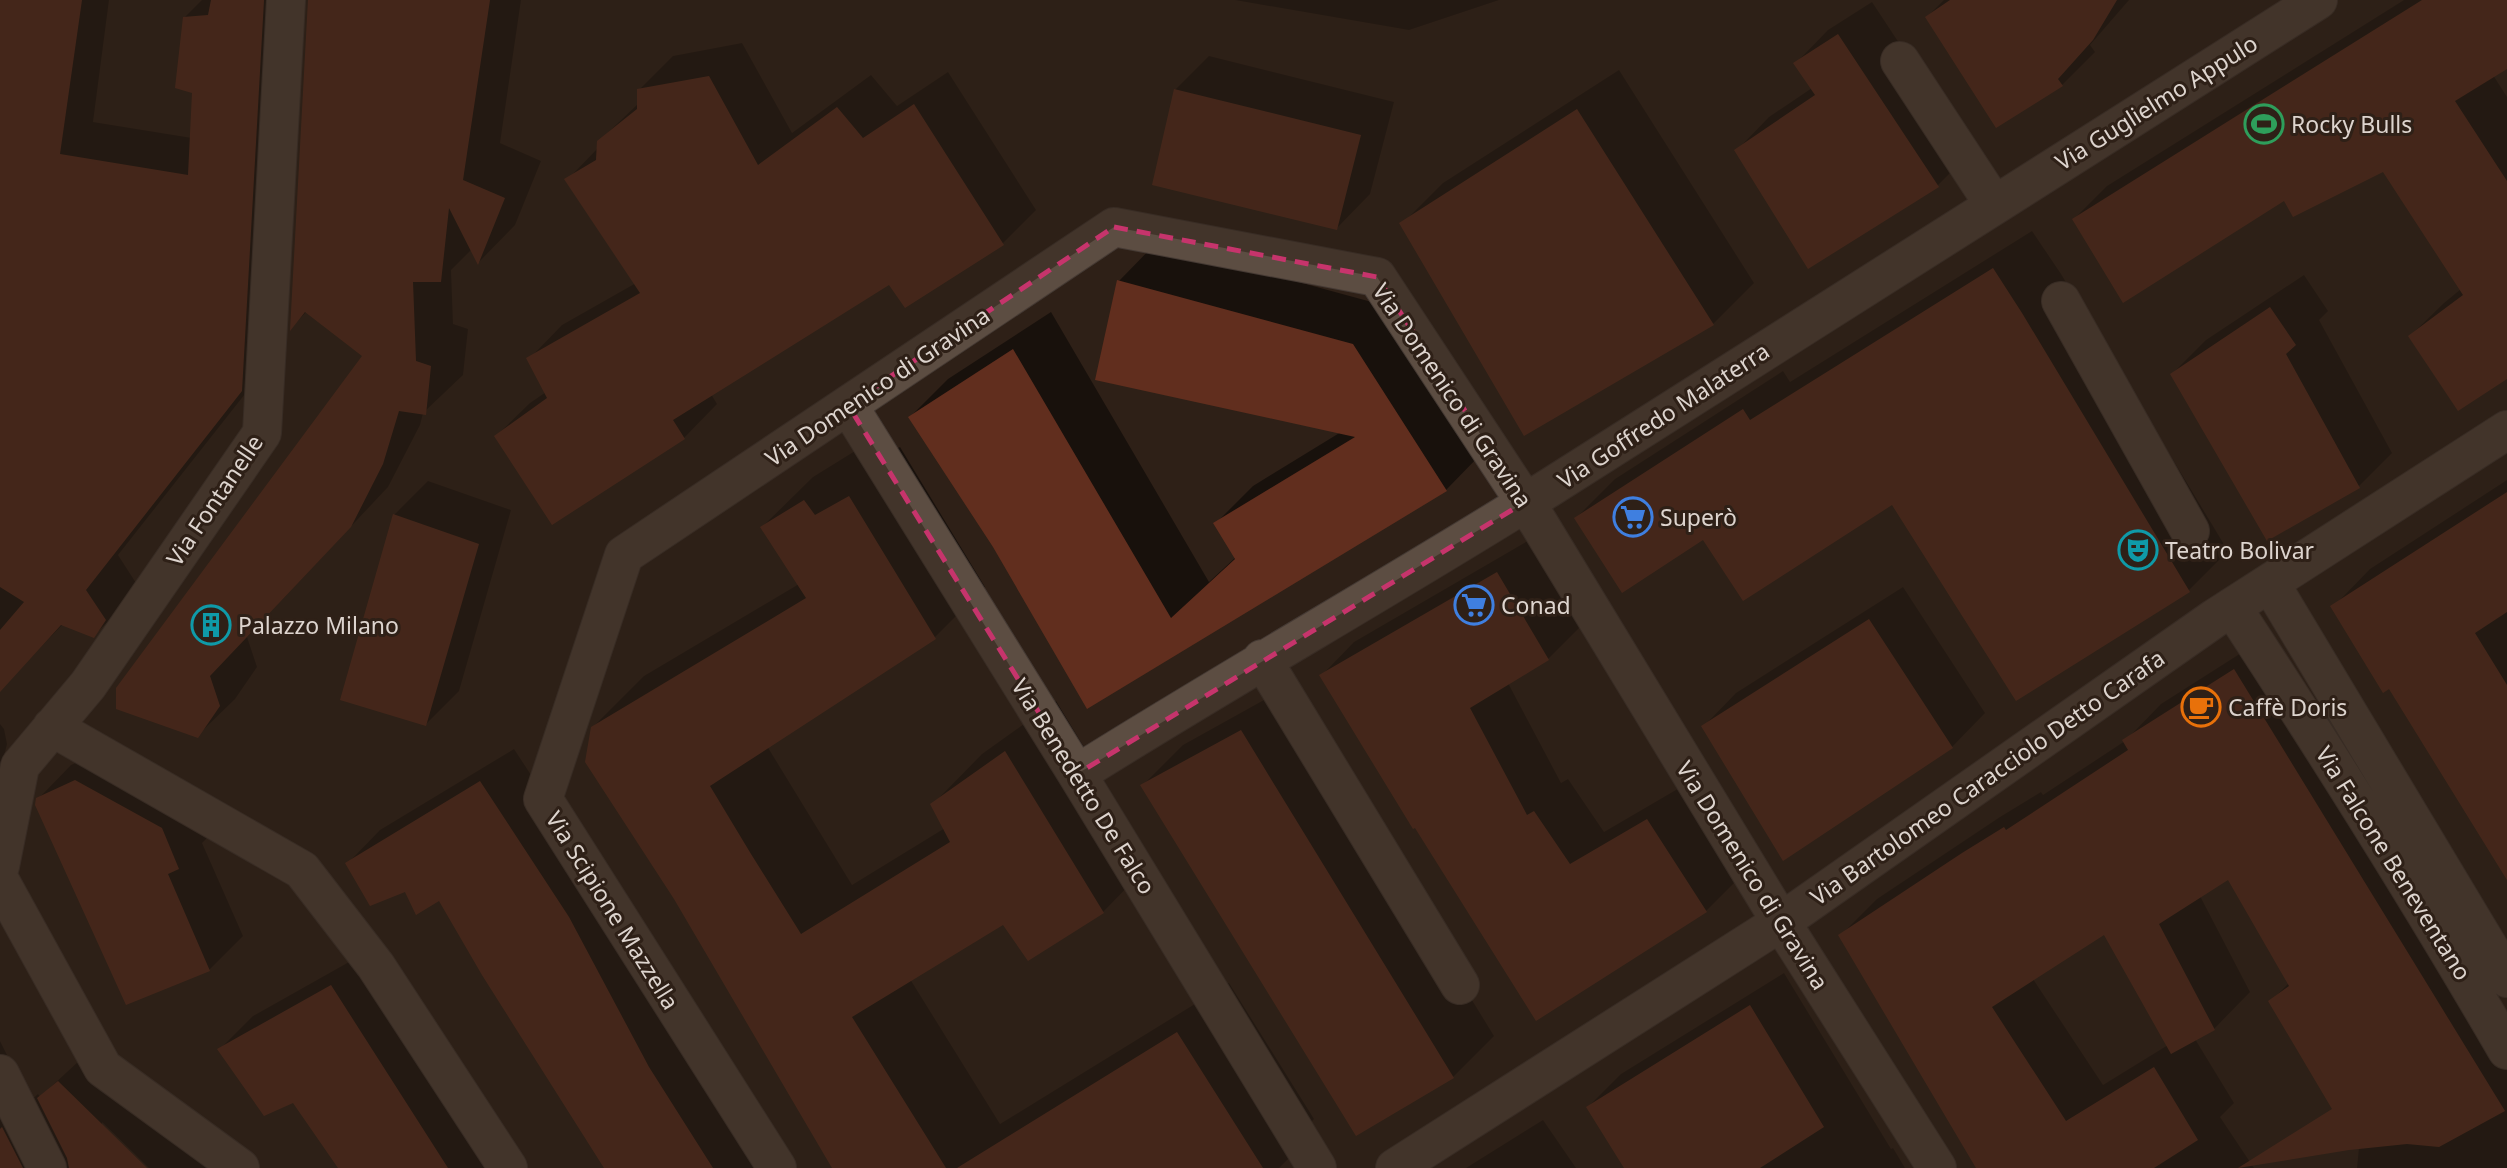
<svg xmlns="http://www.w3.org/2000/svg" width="2507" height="1168" viewBox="0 0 2507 1168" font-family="'Noto Sans',sans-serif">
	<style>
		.shadow { fill: #0007; fill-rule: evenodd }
		.building { fill: #612e1e }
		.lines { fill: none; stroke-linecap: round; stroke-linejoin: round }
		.minor-casing { stroke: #453a34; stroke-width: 40 }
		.minor { stroke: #5c4d42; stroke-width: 38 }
		.marked { fill: none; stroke: #c6346c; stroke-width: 5; stroke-dasharray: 14 9; stroke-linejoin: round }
		.labels { text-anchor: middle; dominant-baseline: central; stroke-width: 6; stroke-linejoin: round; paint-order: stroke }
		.street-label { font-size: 23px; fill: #ddd4ce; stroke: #2e2017 }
		.poi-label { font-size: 23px; fill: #ddd4ce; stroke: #2e2017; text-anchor: start }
	</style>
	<rect width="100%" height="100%" fill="#2e2017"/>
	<path class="shadow" d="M 0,0 L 109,0 L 93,122 L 192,138 L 194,91 L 184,18 L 202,0 L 293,0 L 275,356 L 118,555 L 138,586 L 127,603 L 93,636 L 63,624 L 13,676 L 0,655 Z
		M 340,0 L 521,0 L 500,143 L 541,161 L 515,225 L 479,262 L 472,249 L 451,270 L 453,324 L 468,329 L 463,375 L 423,413 L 420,425 L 388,487 L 247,637 L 257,667 L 235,699 L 197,736 L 118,707 L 365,355 L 307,311 L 292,327 Z
		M 1235,0 L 1499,0 L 1409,30 Z
		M 1944,0 L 2129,0 L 2090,45 L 2095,52 L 2062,85 L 1927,17 Z
		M 2404,0 L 2507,0 L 2507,66 L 2493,75 L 2507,97 L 2507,377 L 2410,336 L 2444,303 L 2461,289 L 2384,170 L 2284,199 L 2074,219 L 2107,186 Z
		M 1872,2 L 1971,152 L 1938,185 L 1736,151 L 1769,117 L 1812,88 L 1795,64 L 1828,30 Z
		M 742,43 L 792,133 L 871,75 L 897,106 L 948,72 L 1036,210 L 1003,243 L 890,282 L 711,394 L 717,404 L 684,438 L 496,436 L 530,403 L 546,392 L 529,359 L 562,325 L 636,283 L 567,180 L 598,148 L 598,142 L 639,103 L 639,90 L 673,56 Z
		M 1209,56 L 1394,102 L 1370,194 L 1337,228 L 1175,90 Z
		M 1619,70 L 1754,283 L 1713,324 L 1402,224 L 1443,183 Z
		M 2032,231 L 2061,274 L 2228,551 L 2189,590 L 1892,503 L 1704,538 L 1576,518 L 1615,479 L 1783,371 L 1790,382 Z
		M 1156,243 L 1390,307 L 1483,452 L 1446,490 L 1087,706 L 995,547 L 910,417 L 948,379 L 1051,312 L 1209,582 L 1236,557 L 1215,524 L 1253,486 L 1341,432 L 1119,281 Z
		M 2304,275 L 2328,311 L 2319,320 L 2392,453 L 2359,486 L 2172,374 L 2206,340 Z
		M 900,447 L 985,587 L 935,637 L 767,746 L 852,885 L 945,828 L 932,805 L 982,754 L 1056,701 L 1153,861 L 1103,912 L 1003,923 L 910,979 L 1000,1124 L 1229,983 L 1314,1119 L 1290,1143 L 1295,1152 L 1279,1168 L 835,1168 L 593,727 L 644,676 L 799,584 L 762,527 L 813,477 L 855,451 L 866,466 Z
		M 2507,480 L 2507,876 L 2389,687 L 2333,607 L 2370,569 Z
		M 428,481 L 511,510 L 459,691 L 426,724 L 394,515 Z
		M 1531,539 L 1581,626 L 1548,659 L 1508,683 L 1561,783 L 1568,779 L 1604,832 L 1681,787 L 1739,878 L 1706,911 L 1536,1019 L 1321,676 L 1354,642 Z
		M 1903,587 L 1985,713 L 1952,747 L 1703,727 L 1736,693 Z
		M 2271,634 L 2507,1019 L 2507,1168 L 2357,1168 L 2374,992 L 2270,1002 L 2289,983 L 2229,878 L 2200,896 L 2250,992 L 2214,1029 L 2195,1039 L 2234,1103 L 2220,1117 L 2254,1168 L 1978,1168 L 1840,936 L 1877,899 L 2000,817 L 2041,792 L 2043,795 L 2125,741 L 2161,704 ZM 2104,932 L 2168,1045 L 2103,1085 L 2033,979 Z
		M 1282,690 L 1494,1036 L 1453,1077 L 1357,1134 L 1142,786 L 1183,745 Z
		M 0,724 L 4,729 L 7,744 L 0,772 Z
		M 110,748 L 211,834 L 202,843 L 243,936 L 209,970 L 38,799 L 71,765 Z
		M 514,749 L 602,883 L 767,1168 L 606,1168 L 440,899 L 406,890 L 347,864 L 380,830 Z
		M 365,953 L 502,1168 L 340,1168 L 293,1101 L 220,1049 L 253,1016 Z
		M 1784,973 L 1891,1149 L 1893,1148 L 1905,1168 L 1627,1168 L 1588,1107 L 1621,1074 Z
		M 0,1041 L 30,1101 L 38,1094 L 40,1097 L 94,1047 L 218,1168 L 149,1168 L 102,1122 L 102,1127 L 144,1168 L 0,1168 Z
		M 1543,1120 L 1576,1168 L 1466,1168 Z"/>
	<path class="building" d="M 0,0 L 82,0 L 60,154 L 188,175 L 192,93 L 175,88 L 183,17 L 208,15 L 211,0 L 264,0 L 242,391 L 86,590 L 106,620 L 94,638 L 61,625 L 0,692 L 0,630 L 24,602 L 0,587 Z
		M 308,0 L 490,0 L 463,180 L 505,198 L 478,265 L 449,208 L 441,282 L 413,282 L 416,361 L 431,366 L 426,415 L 399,411 L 383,464 L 351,527 L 210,676 L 220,706 L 198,738 L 116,709 L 116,688 L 362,356 L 305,312 L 290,331 Z
		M 1950,0 L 2117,0 L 2093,40 L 2058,79 L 2063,86 L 1996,128 L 1925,17 Z
		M 2422,0 L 2507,0 L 2507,69 L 2455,101 L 2507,181 L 2507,379 L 2458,411 L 2408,336 L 2463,295 L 2383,172 L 2293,217 L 2284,201 L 2123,303 L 2072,219 Z
		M 1838,34 L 1939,187 L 1808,269 L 1734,150 L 1815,95 L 1793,63 Z
		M 709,76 L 758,165 L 837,107 L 863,138 L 914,104 L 1004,245 L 905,308 L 889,285 L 673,420 L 685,439 L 552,525 L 494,436 L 547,398 L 526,358 L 640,293 L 564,179 L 596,160 L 597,141 L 637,109 L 637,89 Z
		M 1174,89 L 1361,135 L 1337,230 L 1152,185 Z
		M 1577,109 L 1714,325 L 1524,436 L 1399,223 Z
		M 1993,268 L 2022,313 L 2190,592 L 2016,701 L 1892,505 L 1743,601 L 1703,540 L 1622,593 L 1574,518 L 1743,409 L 1750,420 Z
		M 1117,280 L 1353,344 L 1447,491 L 1087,709 L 993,547 L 908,417 L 1013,349 L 1171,618 L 1235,559 L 1213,523 L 1355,437 L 1095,380 Z
		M 2270,307 L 2296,345 L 2286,354 L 2360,488 L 2267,541 L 2170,374 Z
		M 2507,492 L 2507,612 L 2475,633 L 2507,685 L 2507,880 L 2389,689 L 2383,693 L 2330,606 Z
		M 849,496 L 936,639 L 710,786 L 751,854 L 801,934 L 950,842 L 930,804 L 1005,751 L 1104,913 L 1028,961 L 1003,925 L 852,1017 L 946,1168 L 832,1168 L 674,899 L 585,762 L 591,727 L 806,598 L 760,527 L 804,500 L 815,515 Z
		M 393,514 L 479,544 L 426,726 L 340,700 Z
		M 1497,572 L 1549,660 L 1470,708 L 1527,815 L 1534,811 L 1570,864 L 1647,819 L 1707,912 L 1536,1021 L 1415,828 L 1413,829 L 1319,675 Z
		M 1869,619 L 1953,748 L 1783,861 L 1701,726 Z
		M 2234,669 L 2505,1111 L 2439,1147 L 2407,1144 L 2349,1150 L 2238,1168 L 2332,1109 L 2268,1001 L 2289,986 L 2228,880 L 2159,924 L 2215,1030 L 2171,1054 L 2104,935 L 1992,1007 L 2066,1121 L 2154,1067 L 2198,1140 L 2154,1168 L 1976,1168 L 1838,935 L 1962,853 L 2004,827 L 2006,830 L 2128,750 L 2122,740 Z
		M 1241,730 L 1454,1078 L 1356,1136 L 1140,785 Z
		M 75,780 L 162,828 L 179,869 L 168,874 L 210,971 L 126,1005 L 35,805 L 36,798 Z
		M 480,781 L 569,917 L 649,1067 L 713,1168 L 604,1168 L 482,975 L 439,901 L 416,915 L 405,892 L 370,906 L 345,863 Z
		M 331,985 L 448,1168 L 338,1168 L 293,1103 L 264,1116 L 217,1049 Z
		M 1750,1005 L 1824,1127 L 1760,1168 L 1624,1168 L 1586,1107 Z
		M 1177,1032 L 1263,1168 L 957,1168 Z
		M 58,1081 L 147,1168 L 69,1168 L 67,1158 L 37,1098 Z
		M 2,1127 L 23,1168 L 0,1168 L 0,1129 Z"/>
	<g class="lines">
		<g class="minor-casing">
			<path id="minor" d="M 1900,61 L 1993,203
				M 2061,301 L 2190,531
				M 848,405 L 1077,774 L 1317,1168
				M 2270,583 L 2507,978
				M 2232,607 C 2327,752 2420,900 2507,1050
				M 1262,659 L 1460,985
				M 52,727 L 302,870 L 376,966 L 508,1168
				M 1077,774 C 1233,676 1393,586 1549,488 C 1806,327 2060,161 2318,0
				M 0,866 L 20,766 L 88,685 L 262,433 L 286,0
				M 0,881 L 103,1068 L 240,1168
				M 0,1074 L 47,1168
				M 777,1168 L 543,799 L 624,555 L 1114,227 L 1377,277 L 1538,522 L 1781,922 L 1937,1168
				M 1395,1168 L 1781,922 L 2215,618 L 2507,430"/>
		</g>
		<use href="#minor" class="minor"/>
	</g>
	<path d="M0 0H2507V1168H0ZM 1114,227 L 1377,277 L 1525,502 L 1077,774 L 848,405 Z" fill="#2e2017" fill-opacity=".55" fill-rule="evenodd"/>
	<path class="marked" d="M 1114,227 L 1377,277 L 1525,502 L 1077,774 L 848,405 Z"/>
	<defs>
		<g id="stadium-ring" transform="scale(2.0125)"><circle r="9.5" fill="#2e2017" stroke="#2e9e5b" stroke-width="1.5"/><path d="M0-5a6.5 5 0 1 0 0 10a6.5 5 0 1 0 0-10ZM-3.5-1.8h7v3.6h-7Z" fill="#2e9e5b"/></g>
		<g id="supermarket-ring" transform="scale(2.0125)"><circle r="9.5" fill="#2e2017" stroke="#3f7fe0" stroke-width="1.5"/><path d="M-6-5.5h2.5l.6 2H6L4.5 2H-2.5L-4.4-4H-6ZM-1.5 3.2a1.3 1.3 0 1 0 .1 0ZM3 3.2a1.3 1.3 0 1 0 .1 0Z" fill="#3f7fe0"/></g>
		<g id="theatre-ring" transform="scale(2.0125)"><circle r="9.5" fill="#2e2017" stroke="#0f9aa8" stroke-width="1.5"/><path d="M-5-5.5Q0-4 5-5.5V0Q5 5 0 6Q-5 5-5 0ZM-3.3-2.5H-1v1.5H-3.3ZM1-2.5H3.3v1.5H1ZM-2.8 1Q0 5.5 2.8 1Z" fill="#0f9aa8"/></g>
		<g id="building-ring" transform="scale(2.0125)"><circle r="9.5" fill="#2e2017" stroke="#0f9aa8" stroke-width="1.5"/><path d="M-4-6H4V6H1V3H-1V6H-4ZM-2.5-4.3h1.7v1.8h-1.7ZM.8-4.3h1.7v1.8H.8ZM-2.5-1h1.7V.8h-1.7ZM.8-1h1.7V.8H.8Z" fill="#0f9aa8"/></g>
		<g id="cafe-ring" transform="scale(2.0125)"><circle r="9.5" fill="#2e2017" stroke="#e8710a" stroke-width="1.5"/><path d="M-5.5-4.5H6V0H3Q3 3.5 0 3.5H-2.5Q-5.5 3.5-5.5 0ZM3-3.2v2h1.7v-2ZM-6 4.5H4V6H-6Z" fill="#e8710a"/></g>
	</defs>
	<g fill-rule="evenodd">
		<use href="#stadium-ring" x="2264" y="124"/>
		<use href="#supermarket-ring" x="1633" y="517"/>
		<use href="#theatre-ring" x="2138" y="550"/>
		<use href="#supermarket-ring" x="1474" y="605"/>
		<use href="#building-ring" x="211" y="625"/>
		<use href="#cafe-ring" x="2201" y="707"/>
	</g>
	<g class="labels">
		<g class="street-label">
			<text transform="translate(2156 102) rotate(-32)">Via Guglielmo Appulo</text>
			<text transform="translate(877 386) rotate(-34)">Via Domenico di Gravina</text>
			<text transform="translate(1453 395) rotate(56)">Via Domenico di Gravina</text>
			<text transform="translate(1663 415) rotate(-33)">Via Goffredo Malaterra</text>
			<text transform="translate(214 500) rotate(-56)">Via Fontanelle</text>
			<text transform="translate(1987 777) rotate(-35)">Via Bartolomeo Caracciolo Detto Carafa</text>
			<text transform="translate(1084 786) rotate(58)">Via Benedetto De Falco</text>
			<text transform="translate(2394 863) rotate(58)">Via Falcone Beneventano</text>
			<text transform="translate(1753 875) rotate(58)">Via Domenico di Gravina</text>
			<text transform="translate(613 910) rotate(58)">Via Scipione Mazzella</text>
		</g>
		<g class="poi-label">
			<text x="2291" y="124">Rocky Bulls</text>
			<text x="1660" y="517">Superò</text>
			<text x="2165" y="550">Teatro Bolivar</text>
			<text x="1501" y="605">Conad</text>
			<text x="238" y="625">Palazzo Milano</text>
			<text x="2228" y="707">Caffè Doris</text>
		</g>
	</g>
</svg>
